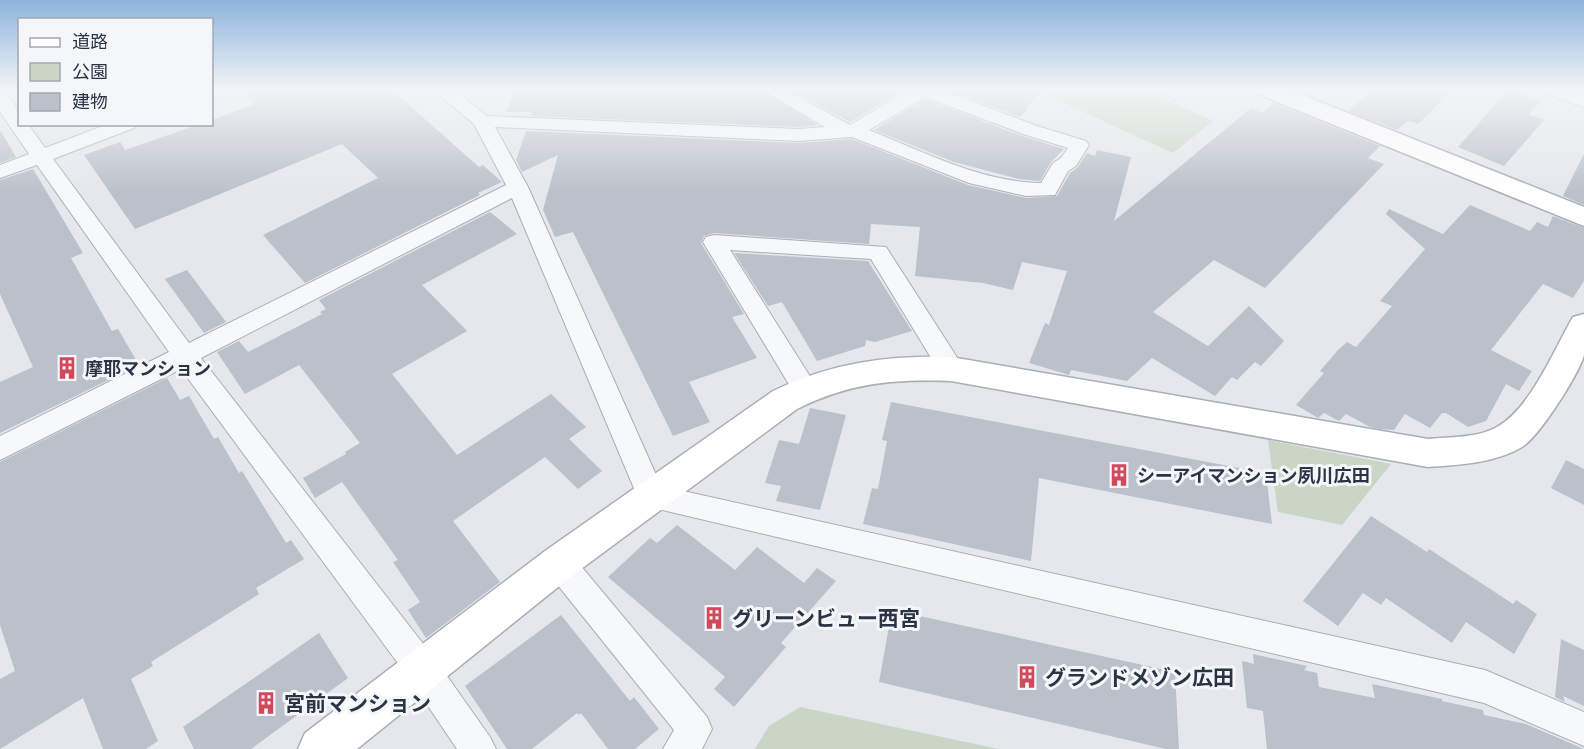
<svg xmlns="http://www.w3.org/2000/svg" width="1584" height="749" viewBox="0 0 1584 749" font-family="'PT Sans Narrow','Noto Sans JP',sans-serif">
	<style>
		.green { fill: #c9d6c5 }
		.building { fill: #bbc0ca }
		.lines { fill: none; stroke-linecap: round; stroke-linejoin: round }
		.street-casing { stroke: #a9aeb7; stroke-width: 2 }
		.secondary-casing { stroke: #a9aeb7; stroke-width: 3 }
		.path { stroke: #c2c5cb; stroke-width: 3; stroke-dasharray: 4 4; stroke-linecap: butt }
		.street { fill: #f7f8fa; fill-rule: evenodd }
		.secondary { fill: #fff; fill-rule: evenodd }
		.labels { text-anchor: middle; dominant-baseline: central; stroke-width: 6; stroke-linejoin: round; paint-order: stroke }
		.poi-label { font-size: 18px; font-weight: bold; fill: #2b3445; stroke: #f4f6f9; text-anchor: start }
		.near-poi-label { font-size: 21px; font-weight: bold; fill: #2b3445; stroke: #f4f6f9; text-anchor: start }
	</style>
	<rect width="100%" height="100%" fill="#e4e7ec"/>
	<path class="green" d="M 1052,88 L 1143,88 L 1213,121 L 1173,153 L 1046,95 Z
		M 1268,440 L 1391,464 L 1342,525 L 1278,512 Z
		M 800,707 L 999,749 L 755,749 L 769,726 Z"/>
	<path class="building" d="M 239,88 L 390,88 L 479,167 L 483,165 L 502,182 L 478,193 L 480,195 L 305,283 L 263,235 L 378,178 L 342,144 L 135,229 L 84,155 L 120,142 L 125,150 L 200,124 L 212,124 L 212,120 L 255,104 Z
		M 516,88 L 757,88 L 818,125 L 799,127 L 531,116 L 532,112 L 506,112 Z
		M 787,88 L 883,88 L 896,95 L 850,122 Z
		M 943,88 L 1045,88 L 1025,109 L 1028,110 L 1020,117 Z
		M 1374,88 L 1454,88 L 1418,124 L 1408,120 L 1397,130 L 1348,111 Z
		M 1509,89 L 1541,101 L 1529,114 L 1544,120 L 1504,166 L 1458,147 Z
		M 925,99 L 1022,136 L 1064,149 L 1051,162 L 1040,181 L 1019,179 L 954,162 L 874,130 Z
		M 1274,103 L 1380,146 L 1368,158 L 1384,164 L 1265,288 L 1214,260 L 1153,312 L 1208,346 L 1249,306 L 1284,341 L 1261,366 L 1255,362 L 1237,380 L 1232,377 L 1215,396 L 1152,358 L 1127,381 L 1071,370 L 1069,375 L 1029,363 L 1045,323 L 1049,325 L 1067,271 L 1022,262 L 1013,290 L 983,283 L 915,276 L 920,227 L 871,224 L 869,244 L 714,233 L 704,236 L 701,243 L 744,314 L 732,317 L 757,358 L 689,382 L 710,422 L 673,436 L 573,232 L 555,237 L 543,210 L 558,155 L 522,172 L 516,160 L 526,131 L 799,143 L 852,139 L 968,185 L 1026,198 L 1057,196 L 1070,173 L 1078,167 L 1087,153 L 1095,156 L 1097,150 L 1131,157 L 1114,221 L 1251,108 L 1262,113 Z
		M 0,130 L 16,157 L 0,163 Z
		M 1584,154 L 1584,205 L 1563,196 Z
		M 33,169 L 83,253 L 71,258 L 112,331 L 118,329 L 139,365 L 0,433 L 0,382 L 33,367 L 0,294 L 0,180 Z
		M 1470,205 L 1530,231 L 1537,222 L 1548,227 L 1553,216 L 1584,228 L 1584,281 L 1573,298 L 1543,284 L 1491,350 L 1532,371 L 1519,391 L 1506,384 L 1486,421 L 1468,427 L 1446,413 L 1442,413 L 1430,428 L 1405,414 L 1394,430 L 1380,429 L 1370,427 L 1346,414 L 1339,421 L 1324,413 L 1318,418 L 1296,405 L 1324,373 L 1320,371 L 1338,350 L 1347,342 L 1356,347 L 1392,306 L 1380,301 L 1425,249 L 1386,214 L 1389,209 L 1443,234 Z
		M 490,212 L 517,234 L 422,285 L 467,331 L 392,374 L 457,455 L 551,394 L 586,427 L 569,439 L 602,471 L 578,489 L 545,457 L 453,521 L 500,582 L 426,638 L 408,610 L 420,602 L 393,562 L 398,560 L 342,482 L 315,498 L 303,478 L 346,454 L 345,452 L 360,443 L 299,365 L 245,394 L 217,352 L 239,341 L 248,352 L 322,314 L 320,312 L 326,309 L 319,300 Z
		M 734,253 L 868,261 L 912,331 L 875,342 L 866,340 L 865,346 L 817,361 L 782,302 L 768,306 Z
		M 187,270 L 226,322 L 204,333 L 165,279 Z
		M 167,378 L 180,400 L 189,396 L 214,439 L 218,437 L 239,473 L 242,471 L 286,543 L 291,540 L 304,559 L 256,588 L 259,594 L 151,662 L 153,666 L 131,679 L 158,741 L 146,749 L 103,749 L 83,698 L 0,749 L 0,679 L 15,671 L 0,625 L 0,462 Z
		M 891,402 L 1266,473 L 1272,524 L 1039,478 L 1031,561 L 863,524 L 872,488 L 878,489 L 887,441 L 882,440 Z
		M 810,408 L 846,415 L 820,510 L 776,501 L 781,486 L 765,483 L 779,440 L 799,444 Z
		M 1566,460 L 1584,469 L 1584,505 L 1551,488 Z
		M 1371,516 L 1427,552 L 1429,549 L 1513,604 L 1516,600 L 1537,614 L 1514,654 L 1466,622 L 1452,643 L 1386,598 L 1381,605 L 1363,593 L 1338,626 L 1303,601 Z
		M 677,525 L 735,570 L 757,547 L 804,583 L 817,568 L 836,581 L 781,643 L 786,647 L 734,707 L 714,689 L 725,677 L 608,577 L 650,538 L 657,543 Z
		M 892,610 L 1175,672 L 1179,749 L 1166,749 L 879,682 Z
		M 561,615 L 630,701 L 634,697 L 659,729 L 635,749 L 608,749 L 581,713 L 579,715 L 577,713 L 532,749 L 507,749 L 465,686 Z
		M 319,633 L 348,678 L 251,749 L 194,749 L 183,727 Z
		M 1561,639 L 1584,650 L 1584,706 L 1563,696 L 1565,702 L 1555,697 Z
		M 1253,654 L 1307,666 L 1304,670 L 1317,673 L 1319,687 L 1375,698 L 1372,684 L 1442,699 L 1442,701 L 1483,710 L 1484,715 L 1526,724 L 1584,749 L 1267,749 L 1263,711 L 1247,708 L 1242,661 L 1254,664 Z"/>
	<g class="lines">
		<g class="street-casing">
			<path id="street" d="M 212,88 L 232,88 L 229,92 L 212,98 Z
				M 431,88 L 452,88 L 487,116 L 799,129 L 825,127 L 759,88 L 782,88 L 850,125 L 913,88 L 936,88 L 1037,126 L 1086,141 L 1089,145 L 1076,166 L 1068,171 L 1055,195 L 1026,196 L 969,183 L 852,137 L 799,141 L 495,127 L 528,187 L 661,486 L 1485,670 L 1584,712 L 1584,746 L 1484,703 L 641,505 L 512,198 L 201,358 L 435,659 L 490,737 L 496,749 L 457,749 L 411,681 L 181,369 L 0,460 L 0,436 L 169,352 L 37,165 L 0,178 L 0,165 L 29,154 L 0,112 L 0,93 C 14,97 20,112 20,124 L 28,124 L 45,148 L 108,124 L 136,124 L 134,128 L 53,159 L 189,343 L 506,185 L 474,124 ZM 925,97 L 1023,134 L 1068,148 L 1061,158 L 1053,163 L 1041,183 C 981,182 924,152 869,130 Z
				M 1539,88 L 1566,88 L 1584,95 L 1584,107 L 1542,92 Z
				M 714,235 L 886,247 L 960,362 L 964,369 L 960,376 L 951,379 L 942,376 L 871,259 L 730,250 L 818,389 L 814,396 L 805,399 L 796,396 L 703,242 L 706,237 Z
				M 559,549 L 570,553 L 707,717 L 712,729 L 702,749 L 663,749 L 674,730 L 548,573 L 544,563 L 548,553 Z"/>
		</g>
		<g class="secondary-casing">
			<path id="secondary" d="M 1252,88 L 1285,88 L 1584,207 L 1584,226 L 1255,93 Z
				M 1584,314 C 1584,326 1584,343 1584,355 C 1579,374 1539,437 1522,447 C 1496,463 1458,465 1428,467 L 951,381 C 893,379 849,383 797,409 L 573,575 L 357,749 L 298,749 L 305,733 L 545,551 L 773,391 C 831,363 887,355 951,357 L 1428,439 C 1449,437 1478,438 1497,427 C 1530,409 1554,350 1573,317 Z"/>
		</g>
		<path class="path" d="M 1151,88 L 1178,101"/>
		<use href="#street" class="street"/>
		<use href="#secondary" class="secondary"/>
	</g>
	<linearGradient id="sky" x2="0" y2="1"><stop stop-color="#8bb4dd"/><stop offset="0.46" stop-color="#f3f4f6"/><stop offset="1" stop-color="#f3f4f6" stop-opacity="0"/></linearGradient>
	<rect width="1584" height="193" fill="url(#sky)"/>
	<defs>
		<g id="building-bare" transform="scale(1.8)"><path d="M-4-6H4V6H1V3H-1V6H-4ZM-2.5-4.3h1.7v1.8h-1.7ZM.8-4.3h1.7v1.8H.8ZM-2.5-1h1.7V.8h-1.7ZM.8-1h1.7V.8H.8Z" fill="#d1495b" stroke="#f4f6f9" stroke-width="2.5" paint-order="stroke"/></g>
	</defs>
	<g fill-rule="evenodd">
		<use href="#building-bare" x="67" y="368"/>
		<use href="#building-bare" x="1119" y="475"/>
		<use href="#building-bare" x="714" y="618"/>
		<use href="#building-bare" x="1027" y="677"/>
		<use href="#building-bare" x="266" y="703"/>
	</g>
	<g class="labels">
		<g class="poi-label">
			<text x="85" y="368">摩耶マンション</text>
			<text x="1137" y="475">シーアイマンション夙川広田</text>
		</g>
		<g class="near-poi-label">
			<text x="732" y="618">グリーンビュー西宮</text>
			<text x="1045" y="677">グランドメゾン広田</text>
			<text x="284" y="703">宮前マンション</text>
		</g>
	</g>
	<rect x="18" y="18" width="195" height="108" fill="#f4f6f9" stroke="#a4a8b1" stroke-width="1.5"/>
	<rect x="30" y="38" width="30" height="9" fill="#ffffff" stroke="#a4a8b1" stroke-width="1.5"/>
	<text x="72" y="48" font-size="18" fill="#2b3445">道路</text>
	<rect x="30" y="63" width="30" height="18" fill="#c9d6c5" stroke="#a4a8b1" stroke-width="1.5"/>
	<text x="72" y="78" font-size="18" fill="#2b3445">公園</text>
	<rect x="30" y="93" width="30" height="18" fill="#bbc0ca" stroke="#a4a8b1" stroke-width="1.5"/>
	<text x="72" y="108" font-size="18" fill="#2b3445">建物</text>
</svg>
